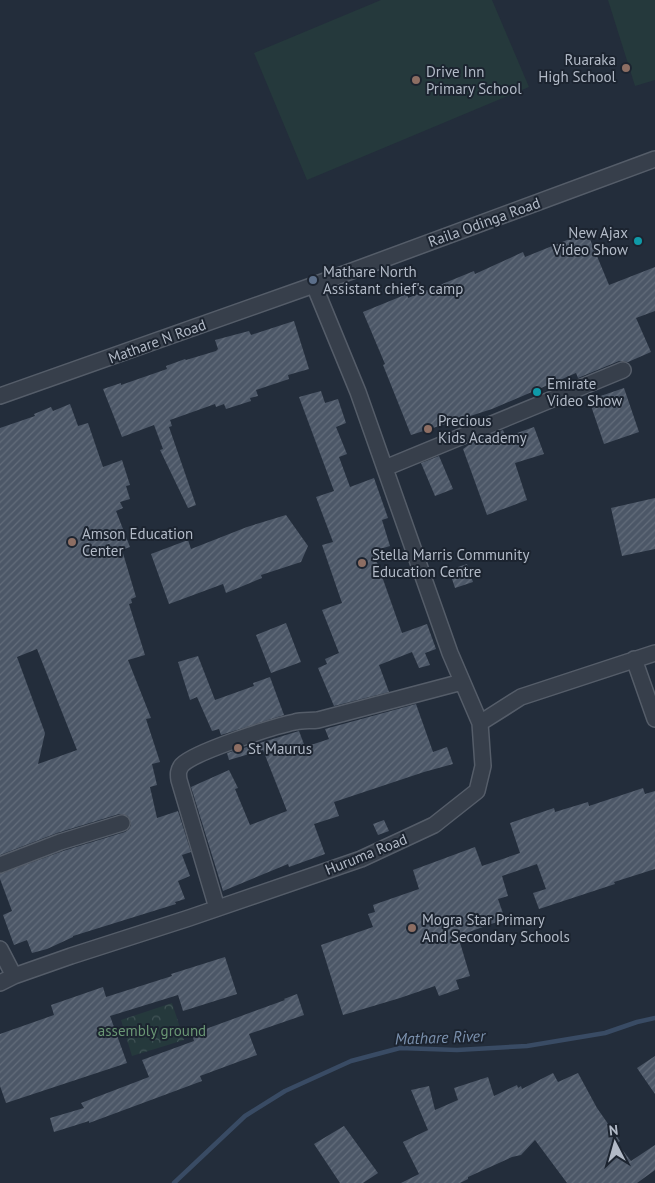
<svg xmlns="http://www.w3.org/2000/svg" width="655" height="1183" viewBox="0 0 655 1183" font-family="'PT Sans',sans-serif">
	<style>
		.forest { fill: url(#forest-crowns) }
		.pitch { fill: #25393c }
		.lines { fill: none; stroke-linecap: round; stroke-linejoin: round }
		.stream { stroke: #394b64; stroke-width: 4.5 }
		.building { fill: url(#building-hatch); fill-rule: evenodd }
		.street-casing { stroke: #555d69; stroke-width: 18 }
		.street { stroke: #373f4b; stroke-width: 15 }
		.education-dot { fill: #8d6e63; stroke: #1c2430; stroke-width: 2 }
		.culture-dot { fill: #0f9aa8; stroke: #1c2430; stroke-width: 2 }
		.service-dot { fill: #5c6f8a; stroke: #1c2430; stroke-width: 2 }
		.labels { text-anchor: middle; dominant-baseline: central; stroke-width: 4; stroke-linejoin: round; paint-order: stroke }
		.poi-label { font-size: 15px; fill: #b2bac7; stroke: #1c2430; text-anchor: start }
		.street-label { font-size: 15px; fill: #b2bac7; stroke: #1c2430 }
		.park-label { font-size: 15px; fill: #6a9774; stroke: #1c2430 }
		.water-label { font-size: 16px; font-style: italic; fill: #7b91ae; stroke: #1c2430 }
	</style>
	<defs>
		<pattern id="forest-crowns" width="20" height="18" patternUnits="userSpaceOnUse" patternTransform="scale(1.25)"><rect width="20" height="18" fill="#25393c"/><path d="M2 6a3 3 0 1 1 6 0M12 15a3 3 0 1 1 6 0" fill="none" stroke="#425457"/></pattern>
		<pattern id="building-hatch" width="6" height="6" patternUnits="userSpaceOnUse" patternTransform="scale(1.25)"><rect width="6" height="6" fill="#4c5767"/><path d="M-1 1l2-2M0 6l6-6M5 7l2-2" fill="none" stroke="#636d7b"/></pattern>
	</defs>
	<rect width="100%" height="100%" fill="#232d3b"/>
	<path class="forest" d="M 172,1003 L 184,1040 L 132,1056 L 121,1020 Z"/>
	<path class="pitch" d="M 381,0 L 492,0 L 529,87 L 307,180 L 254,53 Z
		M 608,0 L 655,0 L 655,80 L 635,86 Z"/>
	<g class="lines">
		<path class="stream" d="M 174,1183 L 245,1116 L 285,1091 L 351,1061 L 400,1048 L 457,1050 L 527,1046 L 605,1033 L 637,1022 L 655,1018"/>
	</g>
	<path class="building" d="M 587,232 L 609,285 L 655,267 L 655,311 L 636,318 L 651,352 L 628,362 L 619,361 L 578,378 L 576,373 L 492,409 L 411,435 L 383,365 L 385,364 L 363,312 L 407,294 L 408,298 L 474,271 L 475,274 L 523,252 L 525,257 Z
		M 294,321 L 309,369 L 288,375 L 289,379 L 256,390 L 258,396 L 250,398 L 251,401 L 226,409 L 224,404 L 216,407 L 215,404 L 170,420 L 172,426 L 169,427 L 196,505 L 188,508 L 160,450 L 163,449 L 154,425 L 122,437 L 103,389 L 121,383 L 121,385 L 167,369 L 166,366 L 185,359 L 186,360 L 216,351 L 218,349 L 215,340 L 249,331 L 251,335 Z
		M 624,388 L 639,432 L 604,444 L 589,400 Z
		M 321,391 L 325,403 L 338,399 L 346,423 L 336,427 L 347,454 L 339,457 L 350,487 L 374,478 L 388,518 L 382,520 L 390,546 L 373,551 L 402,633 L 427,624 L 436,649 L 425,653 L 430,665 L 419,668 L 412,652 L 379,665 L 389,692 L 334,706 L 318,668 L 327,664 L 325,659 L 339,653 L 322,610 L 342,603 L 322,545 L 333,542 L 316,497 L 334,491 L 299,397 Z
		M 70,404 L 78,426 L 88,423 L 103,467 L 122,460 L 130,485 L 126,486 L 130,499 L 120,502 L 123,508 L 116,511 L 130,547 L 122,550 L 136,597 L 131,599 L 132,603 L 129,604 L 145,655 L 128,660 L 151,718 L 146,719 L 160,762 L 152,764 L 157,785 L 150,787 L 157,818 L 178,811 L 191,852 L 182,855 L 190,876 L 178,881 L 185,899 L 175,902 L 176,904 L 73,936 L 73,937 L 47,949 L 32,953 L 27,940 L 14,945 L 3,915 L 12,911 L 0,879 L 0,874 L 63,851 L 125,832 L 129,829 L 131,825 L 128,816 L 119,814 L 57,833 L 0,855 L 0,428 L 35,416 L 34,414 L 51,407 L 53,411 ZM 37,649 L 77,750 L 38,764 L 45,733 L 17,657 Z
		M 534,427 L 544,454 L 515,463 L 527,500 L 487,515 L 463,449 L 473,442 L 503,430 L 506,437 Z
		M 439,456 L 453,489 L 435,496 L 421,463 Z
		M 655,498 L 655,549 L 622,556 L 611,508 Z
		M 286,515 L 308,546 L 301,562 L 261,575 L 262,578 L 226,593 L 223,584 L 169,604 L 151,554 L 188,540 L 191,549 L 247,527 Z
		M 467,564 L 473,582 L 455,588 L 449,570 Z
		M 286,623 L 301,662 L 271,673 L 256,635 Z
		M 198,656 L 215,700 L 254,686 L 253,683 L 270,677 L 284,715 L 221,735 L 219,729 L 212,731 L 197,697 L 190,700 L 178,662 Z
		M 416,704 L 433,752 L 447,747 L 453,764 L 424,772 L 334,802 L 339,816 L 314,824 L 325,854 L 289,867 L 288,864 L 223,891 L 191,787 L 229,770 L 238,788 L 235,789 L 250,825 L 287,811 L 263,750 L 229,760 L 227,753 L 299,731 L 305,747 L 329,739 L 325,729 Z
		M 643,788 L 645,794 L 655,791 L 655,869 L 614,882 L 615,884 L 539,909 L 533,893 L 546,889 L 537,864 L 502,876 L 508,896 L 498,899 L 505,919 L 458,936 L 470,976 L 456,980 L 459,989 L 439,996 L 435,986 L 400,998 L 343,1015 L 321,945 L 373,927 L 368,914 L 375,912 L 373,905 L 419,889 L 413,870 L 475,847 L 482,866 L 520,853 L 510,823 L 554,808 L 555,812 L 588,802 L 589,806 Z
		M 384,820 L 389,831 L 378,835 L 373,824 Z
		M 225,957 L 237,994 L 183,1011 L 178,995 L 110,1016 L 127,1063 L 6,1103 L 0,1086 L 0,1034 L 54,1015 L 51,1005 L 103,987 L 106,997 L 172,976 L 171,974 Z
		M 297,994 L 304,1015 L 249,1034 L 257,1055 L 200,1076 L 202,1081 L 89,1123 L 89,1121 L 54,1132 L 50,1118 L 84,1108 L 81,1103 L 149,1077 L 142,1060 L 194,1041 L 192,1034 L 285,1000 L 284,999 Z
		M 655,1056 L 655,1094 L 637,1068 Z
		M 553,1073 L 558,1082 L 578,1073 L 597,1108 L 620,1141 L 617,1143 L 631,1161 L 655,1145 L 655,1170 L 637,1183 L 567,1183 L 535,1140 L 521,1155 L 512,1157 L 468,1177 L 468,1179 L 460,1183 L 401,1183 L 419,1174 L 403,1142 L 428,1130 L 411,1090 L 429,1086 L 435,1110 L 458,1100 L 454,1088 L 488,1077 L 494,1096 L 517,1085 L 518,1088 L 521,1086 L 522,1089 Z
		M 344,1126 L 378,1173 L 363,1183 L 340,1183 L 314,1144 Z"/>
	<g class="lines">
		<g class="street-casing">
			<path id="street" d="M 0,396 L 314,285 L 655,159
				M 385,468 L 623,370
				M 634,659 L 655,719
				M 480,723 L 521,697 L 655,653
				M 0,865 L 60,842 L 122,823
				M 217,908 L 179,780 C 178,774 178,770 182,765 C 194,752 275,726 295,722 C 302,720 311,721 318,720 L 462,682
				M 0,949 L 14,976
				M 0,983 L 14,976 L 71,956 L 189,918 L 361,859 L 434,825 L 477,791 L 483,766 L 480,723 L 450,653 L 358,392 L 314,285"/>
		</g>
		<use href="#street" class="street"/>
	</g>
	<g class="education-dot">
		<circle cx="626" cy="68" r="5"/>
		<circle cx="416" cy="80" r="5"/>
		<circle cx="428" cy="429" r="5"/>
		<circle cx="72" cy="542" r="5"/>
		<circle cx="362" cy="563" r="5"/>
		<circle cx="238" cy="748" r="5"/>
		<circle cx="412" cy="928" r="5"/>
	</g>
	<g class="culture-dot">
		<circle cx="638" cy="241" r="5"/>
		<circle cx="537" cy="392" r="5"/>
	</g>
	<circle class="service-dot" cx="313" cy="280" r="5"/>
	<g class="labels">
		<g class="poi-label">
			<text x="616" y="59" text-anchor="end">Ruaraka<tspan x="616" dy="17">High School</tspan></text>
			<text x="426" y="71">Drive Inn<tspan x="426" dy="17">Primary School</tspan></text>
			<text x="628" y="232" text-anchor="end">New Ajax<tspan x="628" dy="17">Video Show</tspan></text>
			<text x="323" y="271">Mathare North<tspan x="323" dy="17">Assistant chief's camp</tspan></text>
			<text x="547" y="383">Emirate<tspan x="547" dy="17">Video Show</tspan></text>
			<text x="438" y="420">Precious<tspan x="438" dy="17">Kids Academy</tspan></text>
			<text x="82" y="533">Amson Education<tspan x="82" dy="17">Center</tspan></text>
			<text x="372" y="554">Stella Marris Community<tspan x="372" dy="17">Education Centre</tspan></text>
			<text x="248" y="748">St Maurus</text>
			<text x="422" y="919">Mogra Star Primary<tspan x="422" dy="17">And Secondary Schools</tspan></text>
		</g>
		<g class="street-label">
			<text transform="translate(484 222) rotate(-20)">Raila Odinga Road</text>
			<text transform="translate(157 341) rotate(-20)">Mathare N Road</text>
			<text transform="translate(366 854) rotate(-22)">Huruma Road</text>
		</g>
		<g class="park-label">
			<text x="152" y="1030">assembly ground</text>
		</g>
		<g class="water-label">
			<text transform="translate(440 1037) rotate(-2)">Mathare River</text>
		</g>
	</g>
	<g transform="translate(615 1143) rotate(354)" stroke="#1c2430" stroke-width="4" paint-order="stroke">
	<path d="M0-4L9 19L0 12L-9 19Z" fill="#b2bac7"/>
	<text y="-8" font-size="14" font-weight="bold" text-anchor="middle" fill="#b2bac7">N</text>
	</g>
</svg>
